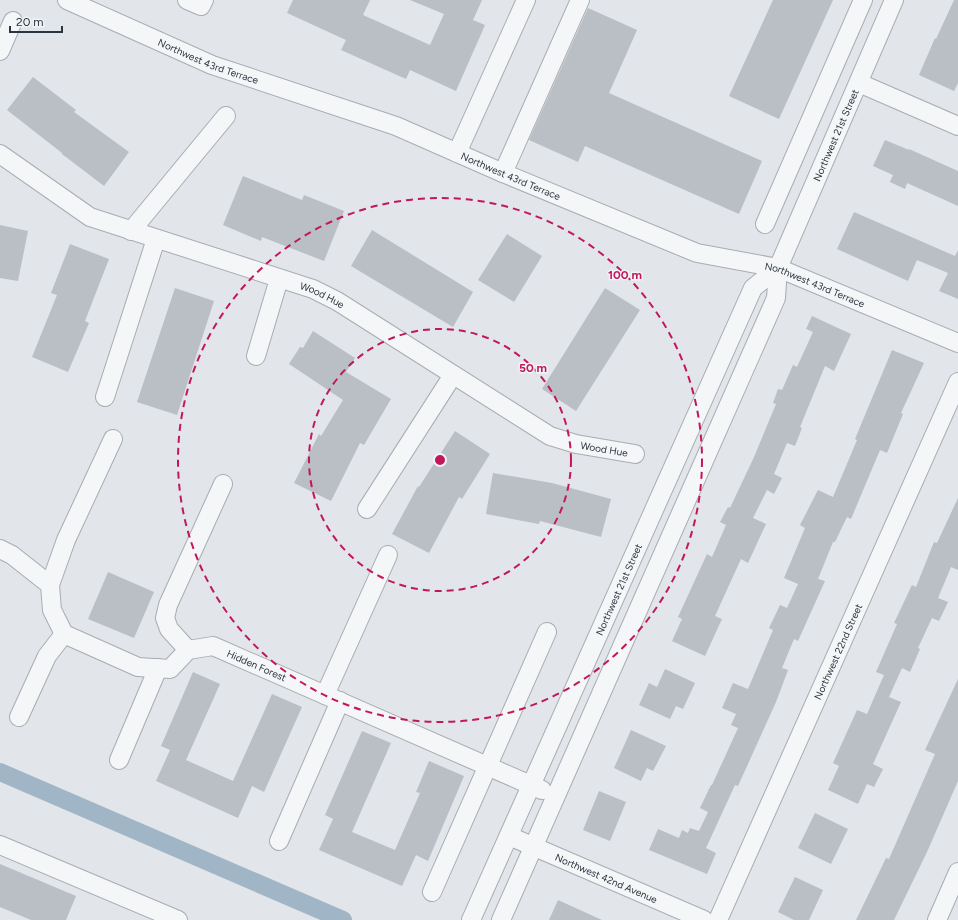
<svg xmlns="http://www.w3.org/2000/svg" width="958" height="920" viewBox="0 0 958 920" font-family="Figtree,sans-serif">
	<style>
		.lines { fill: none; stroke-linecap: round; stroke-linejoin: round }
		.canal { stroke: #a0b6c6; stroke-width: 18 }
		.building { fill: #b9bfc5 }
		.minor-casing { stroke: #a7adb3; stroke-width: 20 }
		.minor { stroke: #f4f6f8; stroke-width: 18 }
		.ring { fill: none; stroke: #c2185b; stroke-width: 2; stroke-dasharray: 7 5 }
		.labels { text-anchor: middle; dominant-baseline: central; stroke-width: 3; stroke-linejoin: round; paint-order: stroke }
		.street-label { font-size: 10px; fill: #2b353f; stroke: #f1f4f7 }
		.centre { fill: #c2185b; stroke: #f1f4f7; stroke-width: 2 }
		.ring-label { font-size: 12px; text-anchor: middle; font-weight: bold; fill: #c2185b; stroke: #f1f4f7; stroke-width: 3; stroke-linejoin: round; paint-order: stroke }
	</style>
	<rect width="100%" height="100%" fill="#e2e5e9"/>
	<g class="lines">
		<path class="canal" d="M 0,772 L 343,920"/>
	</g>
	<path class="building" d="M 293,0 L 370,0 L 363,15 L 430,45 L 444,14 L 410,0 L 482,0 L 473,20 L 485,25 L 456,91 L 410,70 L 406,79 L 341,50 L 346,40 L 287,13 Z
		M 773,0 L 833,0 L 779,119 L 729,96 Z
		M 954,0 L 958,0 L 958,83 L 954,91 L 919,75 L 935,38 L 936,39 Z
		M 588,8 L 637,30 L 609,93 L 762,161 L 739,214 L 585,146 L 578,162 L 529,140 Z
		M 33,77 L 76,110 L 74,112 L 129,152 L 104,186 L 62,154 L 62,153 L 7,110 Z
		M 885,140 L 909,150 L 909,149 L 958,171 L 958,206 L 907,183 L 905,189 L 890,182 L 893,175 L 873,166 Z
		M 243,176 L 302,200 L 304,195 L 344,211 L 324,261 L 262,237 L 261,241 L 223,225 Z
		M 854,212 L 955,256 L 958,250 L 958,299 L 939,291 L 948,273 L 917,260 L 908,281 L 837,249 Z
		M 0,225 L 28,231 L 18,281 L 0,278 Z
		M 372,230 L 473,292 L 453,327 L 351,266 Z
		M 507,234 L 542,256 L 514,302 L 478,280 Z
		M 70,244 L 109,259 L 85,321 L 89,323 L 68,372 L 32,357 L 57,295 L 51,293 Z
		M 175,288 L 214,301 L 177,415 L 137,402 Z
		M 605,288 L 640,310 L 576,411 L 542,389 Z
		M 812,316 L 851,334 L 834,371 L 825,366 L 800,427 L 802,428 L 795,446 L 787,443 L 774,474 L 782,478 L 774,494 L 767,490 L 753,518 L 766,524 L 748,563 L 741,559 L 715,616 L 722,619 L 705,656 L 672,641 L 682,619 L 678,617 L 707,554 L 712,557 L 726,525 L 720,522 L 728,507 L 730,508 L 754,457 L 776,404 L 773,403 L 778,389 L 782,390 L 793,365 L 797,367 L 813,332 L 806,329 Z
		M 313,331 L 355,358 L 346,372 L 391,399 L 364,445 L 360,443 L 331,501 L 294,483 L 319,434 L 321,436 L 343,400 L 289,364 L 300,347 L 303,348 Z
		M 892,350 L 924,363 L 901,413 L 903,414 L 887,453 L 880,450 L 851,519 L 847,517 L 835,542 L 833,542 L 818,579 L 825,581 L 798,641 L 794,639 L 782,668 L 788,670 L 776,702 L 738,786 L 735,785 L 706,848 L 716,853 L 707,874 L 649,850 L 658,829 L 679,838 L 682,830 L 688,833 L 690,828 L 699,831 L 708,812 L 700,808 L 711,785 L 712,785 L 738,728 L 731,725 L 736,714 L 722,708 L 733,683 L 748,689 L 773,630 L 769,628 L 780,605 L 787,608 L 798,584 L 784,578 L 805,528 L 800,525 L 818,490 L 833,497 L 857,440 L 855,439 Z
		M 455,431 L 490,454 L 462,499 L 459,497 L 429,553 L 392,534 L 418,486 L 419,487 Z
		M 493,473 L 552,483 L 611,499 L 601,537 L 540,521 L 539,524 L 486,514 Z
		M 958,498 L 958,570 L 951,567 L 938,598 L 948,602 L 939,621 L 932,618 L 918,648 L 920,649 L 910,672 L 902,668 L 889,697 L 901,702 L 873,764 L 883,769 L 874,787 L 867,784 L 858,804 L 828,790 L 839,766 L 833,763 L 857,710 L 867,714 L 884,675 L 876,672 L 897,624 L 894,623 L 912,585 L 916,587 L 934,542 L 937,543 Z
		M 108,572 L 154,592 L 134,638 L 88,619 Z
		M 665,669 L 695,683 L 683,709 L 676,706 L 670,719 L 639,705 L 649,683 L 657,687 Z
		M 193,672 L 220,684 L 186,760 L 233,781 L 272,694 L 302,707 L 264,792 L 252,786 L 238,818 L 156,781 L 170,750 L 161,746 Z
		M 958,679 L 958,781 L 927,852 L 894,920 L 856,920 L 886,858 L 889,859 L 935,754 L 925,750 Z
		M 631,730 L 666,746 L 653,771 L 647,768 L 641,781 L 614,768 Z
		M 362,731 L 391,743 L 352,832 L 395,850 L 420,793 L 416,792 L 429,761 L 464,776 L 428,861 L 416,855 L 402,886 L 319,850 L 333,819 L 325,815 Z
		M 599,791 L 626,802 L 610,841 L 583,830 Z
		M 815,813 L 848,829 L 831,864 L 798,848 Z
		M 0,864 L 76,896 L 66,920 L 31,920 L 0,907 Z
		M 795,877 L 823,890 L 809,920 L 794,920 L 778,912 Z
		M 558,900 L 602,920 L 549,920 Z"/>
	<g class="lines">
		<g class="minor-casing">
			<g id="minor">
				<path id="s1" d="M 67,0 L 212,65 L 396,126 L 503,173 L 697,253 L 778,268 L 958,343"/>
				<path d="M 187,0 L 201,6 L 204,0"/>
				<path d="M 0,51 L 13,21"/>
				<path d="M 859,83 L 958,126"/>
				<path d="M 457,153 L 526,0"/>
				<path id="s2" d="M 0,154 L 90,217 L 313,289 L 337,301 L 550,436 L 576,444 L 635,454"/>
				<path d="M 503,173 L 580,0"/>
				<path d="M 765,224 L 863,0"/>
				<path d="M 131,231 L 226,116"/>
				<path d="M 256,356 L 279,279"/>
				<path d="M 105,397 L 156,239"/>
				<path d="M 367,509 L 453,375"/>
				<path id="s3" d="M 0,549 L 12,555 L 50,585 L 52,610 L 64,634 L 138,667 L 170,669 L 188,650 L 213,646 L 542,790"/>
				<path d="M 50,585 L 66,540 L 113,439"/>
				<path d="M 188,650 L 169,629 L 165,618 L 168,605 L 223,484"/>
				<path d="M 325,695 L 388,555"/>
				<path d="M 19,717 L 47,656 L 64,634"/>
				<path d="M 119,760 L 158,668"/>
				<path id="s4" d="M 509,836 L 704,920"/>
				<path d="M 279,841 L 340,701"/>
				<path d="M 0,845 L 178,920"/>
				<path d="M 432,892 L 547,632"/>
				<path id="s5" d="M 471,920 L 753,288 L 778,268"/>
				<path id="s6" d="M 501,920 L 776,298 L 778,268 L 894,0"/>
				<path id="s7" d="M 718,920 L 958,382"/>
				<path d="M 937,920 L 958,872"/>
			</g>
		</g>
		<use href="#minor" class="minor"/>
	</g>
	<g class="ring">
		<circle cx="440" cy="460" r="131"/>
		<circle cx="440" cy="460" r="262"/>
	</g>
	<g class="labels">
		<g class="street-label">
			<text stroke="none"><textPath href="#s1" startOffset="154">Northwest 43rd Terrace</textPath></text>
			<text stroke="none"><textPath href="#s6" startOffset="855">Northwest 21st Street</textPath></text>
			<text stroke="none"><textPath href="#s1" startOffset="478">Northwest 43rd Terrace</textPath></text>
			<text stroke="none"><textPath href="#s1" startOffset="802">Northwest 43rd Terrace</textPath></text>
			<text stroke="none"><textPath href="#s2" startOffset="355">Wood Hue</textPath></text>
			<text stroke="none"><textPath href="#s2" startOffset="679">Wood Hue</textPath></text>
			<text stroke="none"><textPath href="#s5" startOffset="362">Northwest 21st Street</textPath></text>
			<text stroke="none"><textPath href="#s7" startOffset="294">Northwest 22nd Street</textPath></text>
			<text stroke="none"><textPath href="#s3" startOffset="326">Hidden Forest</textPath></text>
			<text stroke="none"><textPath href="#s4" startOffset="106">Northwest 42nd Avenue</textPath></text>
		</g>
	</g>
	<circle cx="440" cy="460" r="6" class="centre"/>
	<g class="ring-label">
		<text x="625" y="279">100 m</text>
		<text x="533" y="372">50 m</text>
	</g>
	<path d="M10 26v6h52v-6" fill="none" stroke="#2b353f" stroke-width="2"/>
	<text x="16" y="26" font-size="12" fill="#2b353f" stroke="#f1f4f7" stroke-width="3" paint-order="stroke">20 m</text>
</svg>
